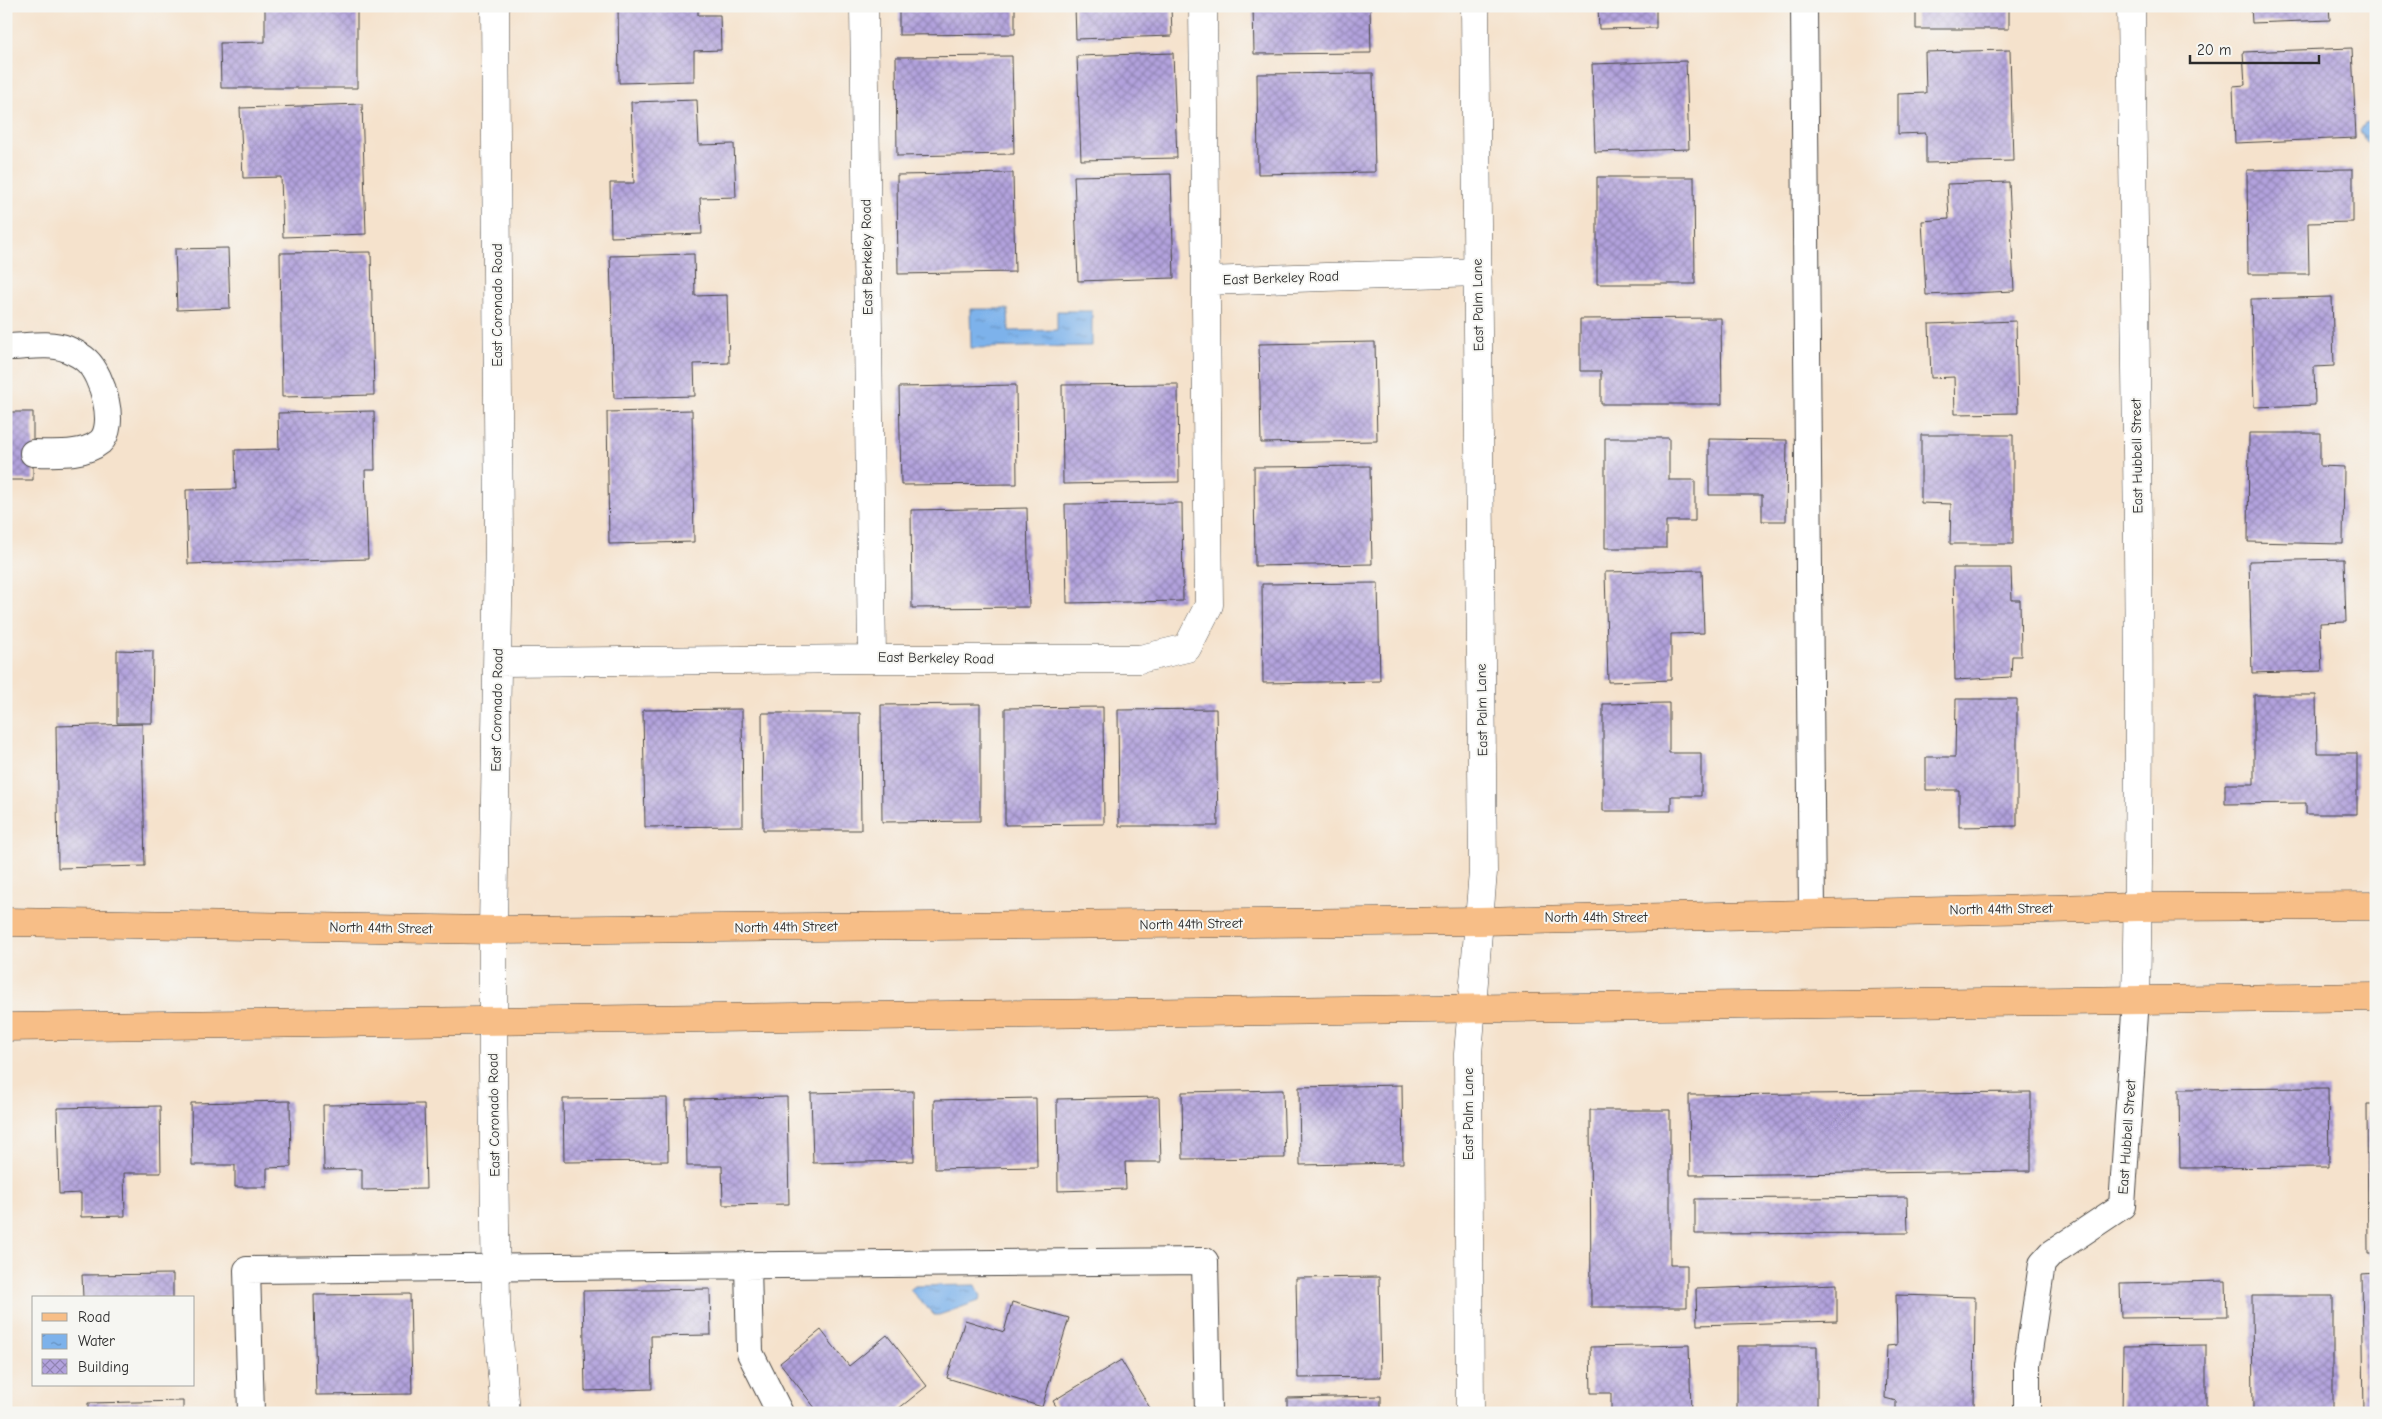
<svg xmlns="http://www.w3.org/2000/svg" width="2382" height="1419" viewBox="0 0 2382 1419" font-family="'Comic Neue',sans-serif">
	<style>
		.water { fill: url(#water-ripples); stroke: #546e8b }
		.building { fill: url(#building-cross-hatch) }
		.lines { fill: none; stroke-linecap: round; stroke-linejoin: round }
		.service-casing { stroke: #494643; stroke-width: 28 }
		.minor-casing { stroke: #494643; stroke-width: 29 }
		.tertiary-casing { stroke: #494643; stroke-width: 29 }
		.primary-casing { stroke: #494643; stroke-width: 29 }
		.service { stroke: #fff; stroke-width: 26 }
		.minor { stroke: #fff; stroke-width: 28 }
		.tertiary { stroke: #fff; stroke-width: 28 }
		.primary { stroke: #f7be87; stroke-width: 28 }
		.labels { text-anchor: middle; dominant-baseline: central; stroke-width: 4; stroke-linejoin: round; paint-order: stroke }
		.street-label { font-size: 14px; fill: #2b2b2b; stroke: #f6f6f2 }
	</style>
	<defs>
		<pattern id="water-ripples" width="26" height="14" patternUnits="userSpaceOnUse" patternTransform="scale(1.25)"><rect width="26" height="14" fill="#7db2eb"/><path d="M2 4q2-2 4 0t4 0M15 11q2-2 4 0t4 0" fill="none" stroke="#6791bf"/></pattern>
		<pattern id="building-cross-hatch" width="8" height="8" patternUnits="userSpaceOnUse" patternTransform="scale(1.25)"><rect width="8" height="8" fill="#b2a2dd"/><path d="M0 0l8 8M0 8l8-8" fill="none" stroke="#9184b3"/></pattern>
	</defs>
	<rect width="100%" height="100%" fill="#f6f6f2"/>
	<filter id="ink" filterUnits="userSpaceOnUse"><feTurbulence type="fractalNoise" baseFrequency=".02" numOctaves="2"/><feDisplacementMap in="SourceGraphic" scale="10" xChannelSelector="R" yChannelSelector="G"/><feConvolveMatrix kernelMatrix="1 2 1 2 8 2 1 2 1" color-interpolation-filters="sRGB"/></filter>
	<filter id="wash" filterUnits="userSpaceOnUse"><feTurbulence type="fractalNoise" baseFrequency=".0096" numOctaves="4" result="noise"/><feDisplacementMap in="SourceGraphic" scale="20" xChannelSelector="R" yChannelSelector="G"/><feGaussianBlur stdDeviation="1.12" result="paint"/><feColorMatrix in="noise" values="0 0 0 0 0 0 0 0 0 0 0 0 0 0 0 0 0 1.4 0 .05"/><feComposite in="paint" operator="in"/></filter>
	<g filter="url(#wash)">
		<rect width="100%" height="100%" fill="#f5e2cc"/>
		<path class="water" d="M 2376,119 L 2376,146 L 2365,141 L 2360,131 L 2365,123 Z
			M 970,309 L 1008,309 L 1009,331 L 1057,330 L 1057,311 L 1092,311 L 1092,346 L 971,348 Z
			M 975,1285 L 981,1296 L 979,1301 L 939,1315 L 934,1315 L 910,1290 L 915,1286 Z"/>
		<g id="blocks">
			<path class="building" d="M 265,6 L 357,6 L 357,88 L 221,88 L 220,43 L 265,42 Z
				M 618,6 L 698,6 L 698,15 L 720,15 L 721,50 L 694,51 L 694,81 L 619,83 Z
				M 899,6 L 1015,6 L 1015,34 L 899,35 Z
				M 1075,6 L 1171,6 L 1172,36 L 1076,39 Z
				M 1253,6 L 1370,6 L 1371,53 L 1254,54 Z
				M 1598,6 L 1656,6 L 1656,28 L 1599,29 Z
				M 1916,6 L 2009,6 L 2009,29 L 1916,29 Z
				M 2251,6 L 2329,6 L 2330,20 L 2252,23 Z
				M 2352,48 L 2356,138 L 2235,143 L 2233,86 L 2245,85 L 2243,52 Z
				M 2010,50 L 2013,161 L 1926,163 L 1926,133 L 1898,134 L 1898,94 L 1926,93 L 1925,52 Z
				M 1173,53 L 1177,158 L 1081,160 L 1077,56 Z
				M 1012,56 L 1014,154 L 897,156 L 896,57 Z
				M 1686,61 L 1689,149 L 1595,152 L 1592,64 Z
				M 1373,73 L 1375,172 L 1258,174 L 1257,74 Z
				M 697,100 L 699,145 L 734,144 L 736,197 L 700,198 L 702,234 L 611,237 L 610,183 L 634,183 L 631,102 Z
				M 362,104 L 366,234 L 283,237 L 281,177 L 243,178 L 240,108 Z
				M 2353,169 L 2353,222 L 2308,223 L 2309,274 L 2248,274 L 2247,170 Z
				M 1013,173 L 1015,272 L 898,274 L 897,175 Z
				M 1171,174 L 1174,278 L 1078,281 L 1074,176 Z
				M 1597,177 L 1694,177 L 1695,284 L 1597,284 Z
				M 2009,182 L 2014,291 L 1926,295 L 1922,221 L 1949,219 L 1947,184 Z
				M 228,248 L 230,308 L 177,310 L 175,249 Z
				M 371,252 L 374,395 L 282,397 L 280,253 Z
				M 694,254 L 695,296 L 727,295 L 729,363 L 694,364 L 695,396 L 614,398 L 610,256 Z
				M 2332,297 L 2334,366 L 2314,367 L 2315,405 L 2254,407 L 2251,299 Z
				M 1721,318 L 1722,404 L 1601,404 L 1601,371 L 1580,371 L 1580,319 Z
				M 2016,321 L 2018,413 L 1955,414 L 1954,377 L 1931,378 L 1929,324 Z
				M 1375,342 L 1377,441 L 1261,443 L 1259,344 Z
				M 1178,384 L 1179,482 L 1063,484 L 1062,385 Z
				M 1016,385 L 1017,484 L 901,485 L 899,387 Z
				M 692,410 L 694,542 L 609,544 L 607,412 Z
				M 374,411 L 375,470 L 365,470 L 368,559 L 188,564 L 186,490 L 236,489 L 235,450 L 279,449 L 278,413 Z
				M 6,412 L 33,412 L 33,480 L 6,480 Z
				M 2249,433 L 2320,433 L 2320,466 L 2344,467 L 2343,544 L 2248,542 Z
				M 1921,435 L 2013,435 L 2013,544 L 1950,544 L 1951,504 L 1921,503 Z
				M 1605,438 L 1669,438 L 1669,480 L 1695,480 L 1695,521 L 1666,521 L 1666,548 L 1605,548 Z
				M 1709,439 L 1787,440 L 1786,521 L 1762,521 L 1762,495 L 1709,495 Z
				M 1370,466 L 1372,564 L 1255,566 L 1254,467 Z
				M 1182,503 L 1183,601 L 1067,603 L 1065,504 Z
				M 1027,508 L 1029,607 L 912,608 L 911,510 Z
				M 2344,559 L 2346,622 L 2320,623 L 2322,671 L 2252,673 L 2249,561 Z
				M 1953,568 L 2011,568 L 2012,600 L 2020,600 L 2021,656 L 2012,656 L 2011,677 L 1955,680 Z
				M 1702,570 L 1704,633 L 1671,634 L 1671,680 L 1608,682 L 1605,572 Z
				M 1378,583 L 1380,681 L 1263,683 L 1262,584 Z
				M 117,650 L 153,651 L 152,723 L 117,723 Z
				M 2254,695 L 2316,695 L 2317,753 L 2357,753 L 2357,814 L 2306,814 L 2306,803 L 2225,804 L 2225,784 L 2254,784 Z
				M 1956,699 L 2017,699 L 2017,826 L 1959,827 L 1959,790 L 1926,790 L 1926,757 L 1955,757 Z
				M 1669,703 L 1669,753 L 1701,753 L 1701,796 L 1671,796 L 1671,811 L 1603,811 L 1603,704 Z
				M 980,704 L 980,821 L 882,822 L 881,705 Z
				M 1103,707 L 1104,824 L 1005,825 L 1005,708 Z
				M 742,709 L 743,826 L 645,827 L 643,710 Z
				M 1216,709 L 1218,826 L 1119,826 L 1118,710 Z
				M 762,713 L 860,713 L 861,830 L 763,830 Z
				M 142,724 L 145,866 L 58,868 L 56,726 Z
				M 1402,1085 L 1403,1163 L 1300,1165 L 1299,1087 Z
				M 2328,1088 L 2329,1167 L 2180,1168 L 2179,1089 Z
				M 1283,1090 L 1285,1158 L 1183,1159 L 1182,1092 Z
				M 913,1091 L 914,1161 L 813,1163 L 811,1093 Z
				M 2031,1092 L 2031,1171 L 1690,1175 L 1689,1095 Z
				M 787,1097 L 789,1204 L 723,1205 L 722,1166 L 687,1166 L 686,1099 Z
				M 1159,1097 L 1161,1162 L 1125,1162 L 1126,1189 L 1058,1191 L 1057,1099 Z
				M 667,1098 L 668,1161 L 564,1162 L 563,1099 Z
				M 1036,1098 L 1037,1167 L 935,1169 L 934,1100 Z
				M 290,1101 L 291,1167 L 267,1168 L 267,1187 L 235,1187 L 235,1165 L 192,1165 L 191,1103 Z
				M 424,1104 L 426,1189 L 362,1190 L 362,1169 L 324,1170 L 323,1105 Z
				M 2367,1104 L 2376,1104 L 2376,1254 L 2368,1254 Z
				M 160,1106 L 161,1173 L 124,1173 L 125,1216 L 81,1217 L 81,1193 L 59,1194 L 57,1108 Z
				M 1590,1110 L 1670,1110 L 1670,1265 L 1687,1265 L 1687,1307 L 1591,1307 Z
				M 1907,1197 L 1908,1233 L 1695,1234 L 1695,1199 Z
				M 2376,1273 L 2376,1413 L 2364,1413 L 2362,1274 Z
				M 173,1274 L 173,1298 L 83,1298 L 82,1275 Z
				M 1379,1277 L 1381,1377 L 1298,1378 L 1296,1278 Z
				M 2226,1281 L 2227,1317 L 2121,1318 L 2120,1283 Z
				M 1837,1284 L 1837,1321 L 1697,1325 L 1696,1289 Z
				M 710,1289 L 711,1335 L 651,1336 L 652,1389 L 585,1391 L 583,1291 Z
				M 410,1294 L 412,1394 L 316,1395 L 314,1295 Z
				M 1896,1295 L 1975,1297 L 1974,1413 L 1896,1413 L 1896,1401 L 1885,1398 L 1887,1346 L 1897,1345 Z
				M 2252,1296 L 2333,1296 L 2333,1413 L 2253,1413 Z
				M 1012,1302 L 1069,1318 L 1042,1407 L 947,1378 L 965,1320 L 1004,1332 Z
				M 821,1330 L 849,1366 L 887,1335 L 927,1386 L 893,1413 L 819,1413 L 780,1363 Z
				M 1689,1345 L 1691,1413 L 1611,1413 L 1611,1393 L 1591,1393 L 1590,1347 Z
				M 2206,1345 L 2206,1413 L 2122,1413 L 2123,1346 Z
				M 1737,1346 L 1817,1346 L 1817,1413 L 1737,1413 Z
				M 1121,1360 L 1153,1413 L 1060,1413 L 1053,1401 Z
				M 1381,1396 L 1381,1413 L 1287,1413 L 1287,1398 Z
				M 183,1401 L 183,1413 L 88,1413 L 88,1403 Z"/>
		</g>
	</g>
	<g filter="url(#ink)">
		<use href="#blocks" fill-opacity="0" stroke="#494643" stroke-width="1"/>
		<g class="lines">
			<g class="service-casing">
				<path id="service" d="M 1804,6 L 1812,913
					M 6,347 C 25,347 50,342 67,349 C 74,352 82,356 87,361 C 102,375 118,426 100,442 C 83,456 54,453 33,453
					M 748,1265 L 750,1353 L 780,1413
					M 251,1413 L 247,1270 L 1205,1261 L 1208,1413
					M 2027,1413 L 2027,1364 L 2042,1264 L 2052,1253 L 2122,1206 L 2136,999"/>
			</g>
			<g class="minor-casing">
				<path id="minor" d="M 495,6 L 499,540 L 493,930 L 493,1069 L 496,1302 L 505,1413
					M 864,6 L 872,659 L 1140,659 L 1187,648 L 1209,605 L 1203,6
					M 2131,6 C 2135,337 2143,668 2136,999
					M 1206,281 L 1478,272
					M 498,662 L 872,659"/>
			</g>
			<g class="tertiary-casing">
				<path id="tertiary" d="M 1470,1413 L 1468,1054 L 1483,872 L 1475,6"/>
			</g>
			<g class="primary-casing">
				<path id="primary" d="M 6,922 L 493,930 L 1479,921 L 2138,907 L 2376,906
					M 6,1027 L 2376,997"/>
			</g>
			<use href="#service" class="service"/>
			<use href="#minor" class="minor"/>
			<use href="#tertiary" class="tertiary"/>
			<use href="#primary" class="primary"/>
		</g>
	</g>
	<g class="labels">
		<g class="street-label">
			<text transform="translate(867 257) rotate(-91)">East Berkeley Road</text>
			<text transform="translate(1281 278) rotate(-2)">East Berkeley Road</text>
			<text transform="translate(497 305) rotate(-90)">East Coronado Road</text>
			<text transform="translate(1478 305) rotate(-91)">East Palm Lane</text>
			<text transform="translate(2137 456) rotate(-91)">East Hubbell Street</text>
			<text transform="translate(936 658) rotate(1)">East Berkeley Road</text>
			<text transform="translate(497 710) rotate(-89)">East Coronado Road</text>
			<text transform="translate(1482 710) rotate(-91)">East Palm Lane</text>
			<text transform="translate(2001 909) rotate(-1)">North 44th Street</text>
			<text x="1596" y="917">North 44th Street</text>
			<text transform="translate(1191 924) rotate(-1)">North 44th Street</text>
			<text transform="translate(786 927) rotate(-1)">North 44th Street</text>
			<text transform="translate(381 928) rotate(1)">North 44th Street</text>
			<text transform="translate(1468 1114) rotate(-90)">East Palm Lane</text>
			<text transform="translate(494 1115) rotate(-91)">East Coronado Road</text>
			<text transform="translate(2127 1137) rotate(-86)">East Hubbell Street</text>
		</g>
	</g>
	<rect width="2382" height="1419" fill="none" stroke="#f6f6f2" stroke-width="25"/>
	<rect x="32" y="1296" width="162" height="90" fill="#f6f6f2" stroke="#a5a5a2"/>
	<rect x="42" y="1313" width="25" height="8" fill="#f7be87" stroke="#a5a5a2"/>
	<text x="78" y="1322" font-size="15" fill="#2b2b2b">Road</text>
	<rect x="42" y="1334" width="25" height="15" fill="url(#water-ripples)" stroke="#a5a5a2"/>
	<text x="78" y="1346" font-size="15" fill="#2b2b2b">Water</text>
	<rect x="42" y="1359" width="25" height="15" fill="url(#building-cross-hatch)" stroke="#a5a5a2"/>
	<text x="78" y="1372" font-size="15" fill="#2b2b2b">Building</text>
	<path d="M2190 55v8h129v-8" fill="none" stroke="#2b2b2b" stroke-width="2.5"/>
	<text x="2197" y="55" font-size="15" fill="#2b2b2b" stroke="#f6f6f2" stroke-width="4" paint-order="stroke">20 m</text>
</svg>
